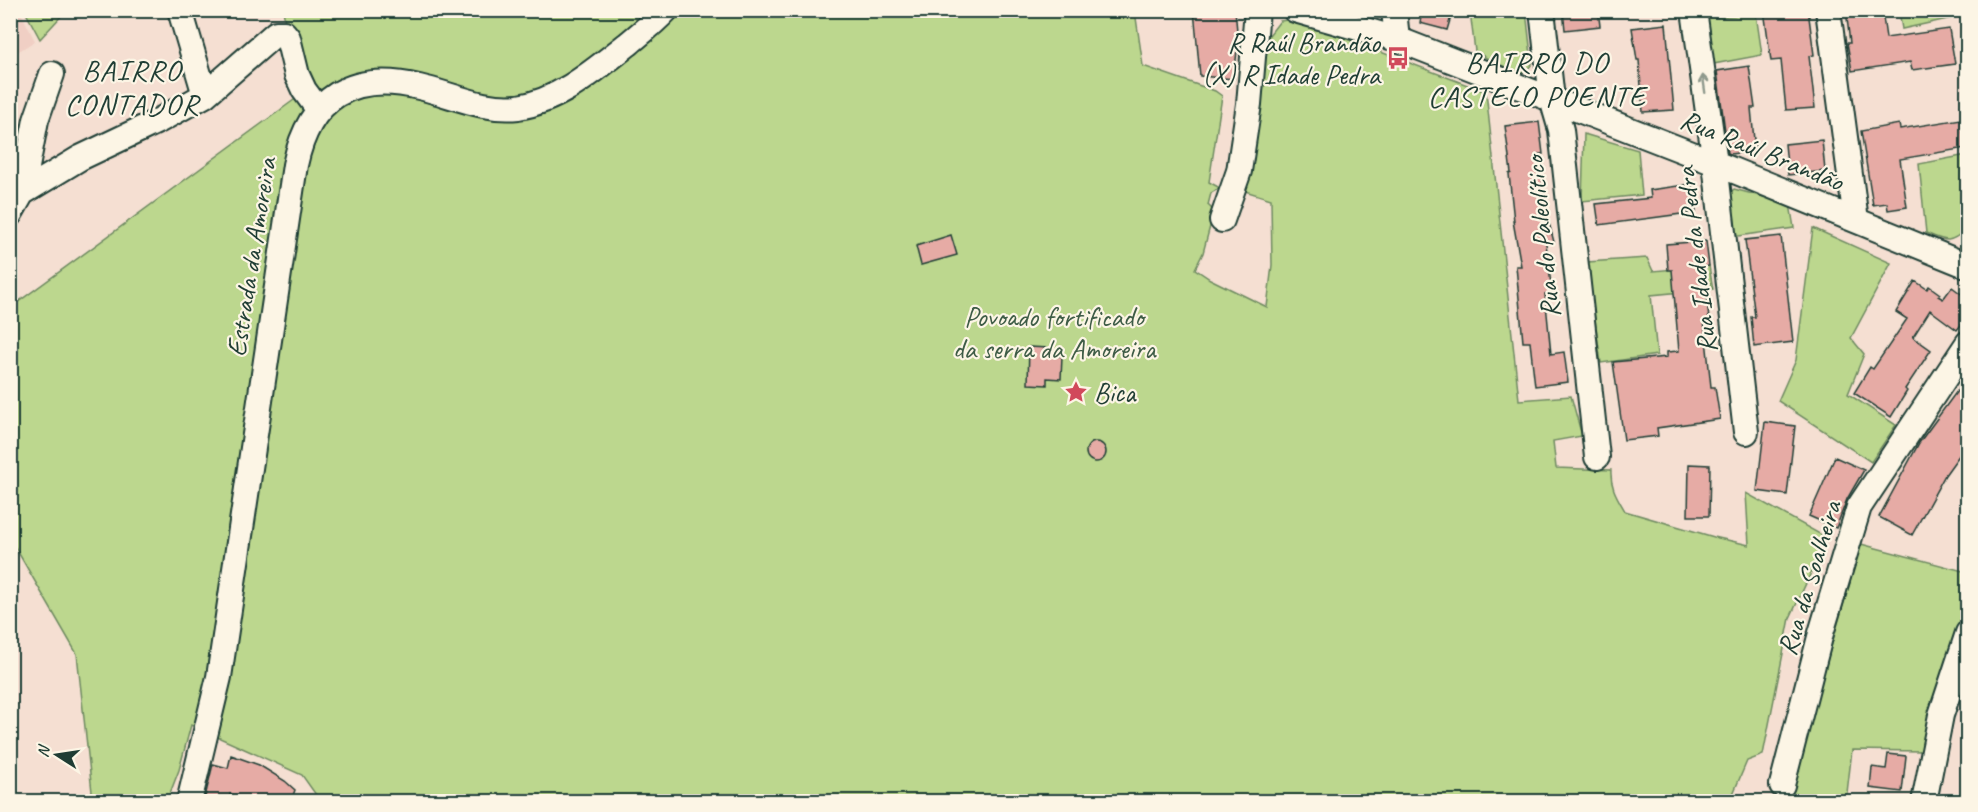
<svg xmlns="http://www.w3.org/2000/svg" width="1978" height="812" viewBox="0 0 1978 812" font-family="Caveat,sans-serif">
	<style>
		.built { fill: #f0cfc4 }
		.green { fill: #bcd78e; stroke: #6e8a61; stroke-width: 1.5 }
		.building { fill: #e6aba5; stroke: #1f3d34; stroke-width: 1.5 }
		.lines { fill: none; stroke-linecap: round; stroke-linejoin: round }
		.minor-casing { stroke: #1f3d34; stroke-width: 28 }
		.minor { stroke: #fcf5e5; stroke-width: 24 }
		.oneway { stroke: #8e998c }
		.labels { text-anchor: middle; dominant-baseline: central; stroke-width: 4.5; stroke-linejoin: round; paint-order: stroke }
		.poi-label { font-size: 28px; fill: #1f3d34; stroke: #fcf5e5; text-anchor: end }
		.street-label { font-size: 28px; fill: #1f3d34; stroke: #fcf5e5 }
		.park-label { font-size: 28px; fill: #3e5c46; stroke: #fcf5e5 }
		.neighbourhood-label { font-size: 30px; letter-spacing: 1.5px; fill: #1f3d34; stroke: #fcf5e5 }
	</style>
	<rect width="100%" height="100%" fill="#f5dfd2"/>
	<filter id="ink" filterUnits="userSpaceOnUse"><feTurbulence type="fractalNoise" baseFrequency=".0167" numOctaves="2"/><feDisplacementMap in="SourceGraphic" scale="12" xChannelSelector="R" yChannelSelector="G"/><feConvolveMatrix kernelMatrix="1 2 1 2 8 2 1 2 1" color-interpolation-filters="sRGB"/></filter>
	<g filter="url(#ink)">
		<path class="built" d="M 11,10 L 20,11 L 35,41 L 11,56 Z"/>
		<path class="green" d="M 283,10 L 1135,11 L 1143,66 L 1215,91 L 1222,96 L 1209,182 L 1220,188 L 1211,193 L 1208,205 L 1214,211 L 1203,253 L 1195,269 L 1210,279 L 1267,307 L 1272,265 L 1271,199 L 1245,191 L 1260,75 L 1266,39 L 1280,21 L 1294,19 L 1486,92 L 1519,400 L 1571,396 L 1582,436 L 1553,441 L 1556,468 L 1611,470 C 1610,487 1617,497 1625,511 L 1714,537 L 1749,545 L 1746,493 L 1827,538 L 1790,618 L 1763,755 L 1747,761 L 1733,794 L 1766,801 L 321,802 L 302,775 L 191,725 L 179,770 L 167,801 L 93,801 L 77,654 L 11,540 L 10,308 L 298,97 Z
			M 25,11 L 66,11 L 40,39 Z
			M 1470,11 L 1526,11 L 1532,64 L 1526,71 L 1514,75 L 1475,51 Z
			M 1899,11 L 1956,11 L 1957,17 L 1902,29 Z
			M 1756,14 L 1762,55 L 1708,65 L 1701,18 Z
			M 1584,134 L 1638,150 L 1642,195 L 1582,201 Z
			M 1967,155 L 1967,229 C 1949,244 1947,242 1926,233 L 1919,164 Z
			M 1734,189 L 1790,204 L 1794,228 L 1732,237 L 1729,194 Z
			M 1813,228 L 1891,263 L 1851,338 L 1864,354 L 1848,394 L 1896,425 L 1871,462 L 1778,401 L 1796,360 Z
			M 1647,258 L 1653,271 L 1709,266 L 1713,289 L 1651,295 L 1657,355 L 1601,363 L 1587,262 Z
			M 1861,544 L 1967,572 L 1967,603 L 1922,751 L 1852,750 L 1846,801 L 1786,802 Z"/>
		<path class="building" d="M 1194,10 L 1235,10 L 1238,41 L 1234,79 L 1200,76 Z
			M 1422,10 L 1453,10 L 1447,30 L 1420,23 Z
			M 1563,10 L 1598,10 L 1600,26 L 1565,30 Z
			M 1764,10 L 1808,10 L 1814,55 L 1809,56 L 1815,108 L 1786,110 L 1781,60 L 1771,61 Z
			M 1846,10 L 1882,10 L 1886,38 L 1949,29 L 1955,64 L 1912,70 L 1910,62 L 1852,71 L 1847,43 L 1850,43 Z
			M 1666,24 L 1674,110 L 1643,112 L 1639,60 L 1637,60 L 1632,28 Z
			M 1749,66 L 1755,108 L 1751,108 L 1755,151 L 1730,154 L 1728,153 L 1717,71 Z
			M 1961,119 L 1966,148 L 1900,159 L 1907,207 L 1888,210 L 1887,203 L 1873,205 L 1861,131 L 1899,124 L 1900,129 Z
			M 1539,122 L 1543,154 L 1539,154 L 1547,215 L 1554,242 L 1546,243 L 1552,293 L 1545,294 L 1551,354 L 1564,352 L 1568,382 L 1535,386 L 1530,342 L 1523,342 L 1516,266 L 1521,266 L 1513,221 L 1514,221 L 1509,174 L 1511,173 L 1505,126 Z
			M 1822,140 L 1825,171 L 1788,175 L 1785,144 Z
			M 1692,184 L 1696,212 L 1599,225 L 1596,204 L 1651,198 L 1650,190 Z
			M 951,235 L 957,255 L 921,265 L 916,246 Z
			M 1781,236 L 1793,342 L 1754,347 L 1751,317 L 1755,317 L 1745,240 Z
			M 1706,241 L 1709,266 L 1704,267 L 1709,320 L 1704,320 L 1711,387 L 1715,387 L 1720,419 L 1657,428 L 1658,436 L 1624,440 L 1613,362 L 1667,357 L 1667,352 L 1679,351 L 1672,270 L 1668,270 L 1666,244 Z
			M 1915,281 L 1927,289 L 1929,286 L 1940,294 L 1938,296 L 1943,299 L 1952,287 L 1968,299 L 1968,316 L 1957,330 L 1930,310 L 1913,337 L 1931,350 L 1905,389 L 1907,391 L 1891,417 L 1854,393 L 1870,367 L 1873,369 L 1907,319 L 1896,312 Z
			M 1029,347 L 1049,348 L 1049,356 L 1062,356 L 1061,379 L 1047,378 L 1047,385 L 1028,384 Z
			M 1968,376 L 1968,443 L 1945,475 L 1912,535 L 1879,517 L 1919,443 Z
			M 1765,422 L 1795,426 L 1787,495 L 1757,491 Z
			M1086 452a10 10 0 1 1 20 0a10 10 0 1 1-20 0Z
			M 1835,457 L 1864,470 L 1847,499 L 1836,528 L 1809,516 Z
			M 1689,464 L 1710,465 L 1709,516 L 1688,516 Z
			M 1888,754 L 1906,756 L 1902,792 L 1870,788 L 1872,767 L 1886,769 Z
			M 231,755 L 259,765 L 285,781 L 295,790 L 291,801 L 257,801 L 230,794 L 228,801 L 204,801 L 213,764 L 228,768 Z"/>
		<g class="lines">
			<g class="minor-casing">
				<path id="minor" d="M 180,10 L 205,95
					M 1295,10 L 1397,39 L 1715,163 L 1968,266
					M 1394,10 L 1397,39
					M 1542,10 L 1552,99 L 1561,130 L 1597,457
					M 1694,10 L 1715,163 L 1746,432
					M 1828,10 L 1856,220
					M 22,193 L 36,120 L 52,74
					M 10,214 L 22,193 L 80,158 L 160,120 L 205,95 L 276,33 L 284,33 L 288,38 L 297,75 L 304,90 L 318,109
					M 1222,220 L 1239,171 L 1249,104 L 1257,10
					M 1782,785 L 1821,633 L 1859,507 L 1968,343
					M 189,802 L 219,677 L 295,165 C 309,97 352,71 419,87 C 451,94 484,111 518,107 C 560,101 596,69 628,44 C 641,33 654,23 666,10
					M 1924,802 L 1941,715 L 1968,633"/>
			</g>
			<use href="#minor" class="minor"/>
		</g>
		<defs><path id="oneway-shaft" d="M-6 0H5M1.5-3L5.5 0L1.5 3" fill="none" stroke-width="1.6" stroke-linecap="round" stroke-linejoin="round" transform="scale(1.5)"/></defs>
		<use class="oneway" href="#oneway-shaft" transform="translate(1704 84) rotate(-98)"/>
	</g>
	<defs>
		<g id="bus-bare" transform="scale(1.8)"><path d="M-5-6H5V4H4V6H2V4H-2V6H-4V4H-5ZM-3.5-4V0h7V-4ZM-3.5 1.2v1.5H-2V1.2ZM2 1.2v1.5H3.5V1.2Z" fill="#d1495b" stroke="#fcf5e5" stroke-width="2.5" paint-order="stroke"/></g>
		<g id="sight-bare" transform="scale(1.8)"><path d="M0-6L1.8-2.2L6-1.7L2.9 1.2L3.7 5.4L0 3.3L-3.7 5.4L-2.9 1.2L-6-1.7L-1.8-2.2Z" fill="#d1495b" stroke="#fcf5e5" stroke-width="2.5" paint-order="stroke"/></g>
	</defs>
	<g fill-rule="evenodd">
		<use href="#bus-bare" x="1398" y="58"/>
		<use href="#sight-bare" x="1076" y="392"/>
	</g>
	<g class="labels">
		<g class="poi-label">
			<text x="1380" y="42">R Raúl Brandão<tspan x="1380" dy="32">(X) R Idade Pedra</tspan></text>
			<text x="1094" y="392" text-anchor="start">Bica</text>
		</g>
		<g class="street-label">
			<text transform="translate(1762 150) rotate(22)">Rua Raúl Brandão</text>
			<text transform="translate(1542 237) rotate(-96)">Rua do Paleolítico</text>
			<text transform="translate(251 257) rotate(-81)">Estrada da Amoreira</text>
			<text transform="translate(1696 260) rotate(-97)">Rua Idade da Pedra</text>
			<text transform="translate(1809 578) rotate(-73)">Rua da Soalheira</text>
		</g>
		<g class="park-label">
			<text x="1054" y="316">Povoado fortificado<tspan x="1054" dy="32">da serra da Amoreira</tspan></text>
		</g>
		<g class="neighbourhood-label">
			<text x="1537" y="62">BAIRRO DO<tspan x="1537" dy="34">CASTELO POENTE</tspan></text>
			<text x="132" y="70">BAIRRO<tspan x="132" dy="34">CONTADOR</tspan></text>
		</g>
	</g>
	<rect width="1978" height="812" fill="none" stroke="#fcf5e5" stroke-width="36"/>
	<rect x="18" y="18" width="1942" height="776" fill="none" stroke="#1f3d34" stroke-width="2" filter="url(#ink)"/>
	<g transform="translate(57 755) rotate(282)" stroke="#fcf5e5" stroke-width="4.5" paint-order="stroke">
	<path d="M0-4.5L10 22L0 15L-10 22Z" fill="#1f3d34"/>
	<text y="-9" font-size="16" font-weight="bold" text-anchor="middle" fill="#1f3d34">N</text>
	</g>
</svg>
